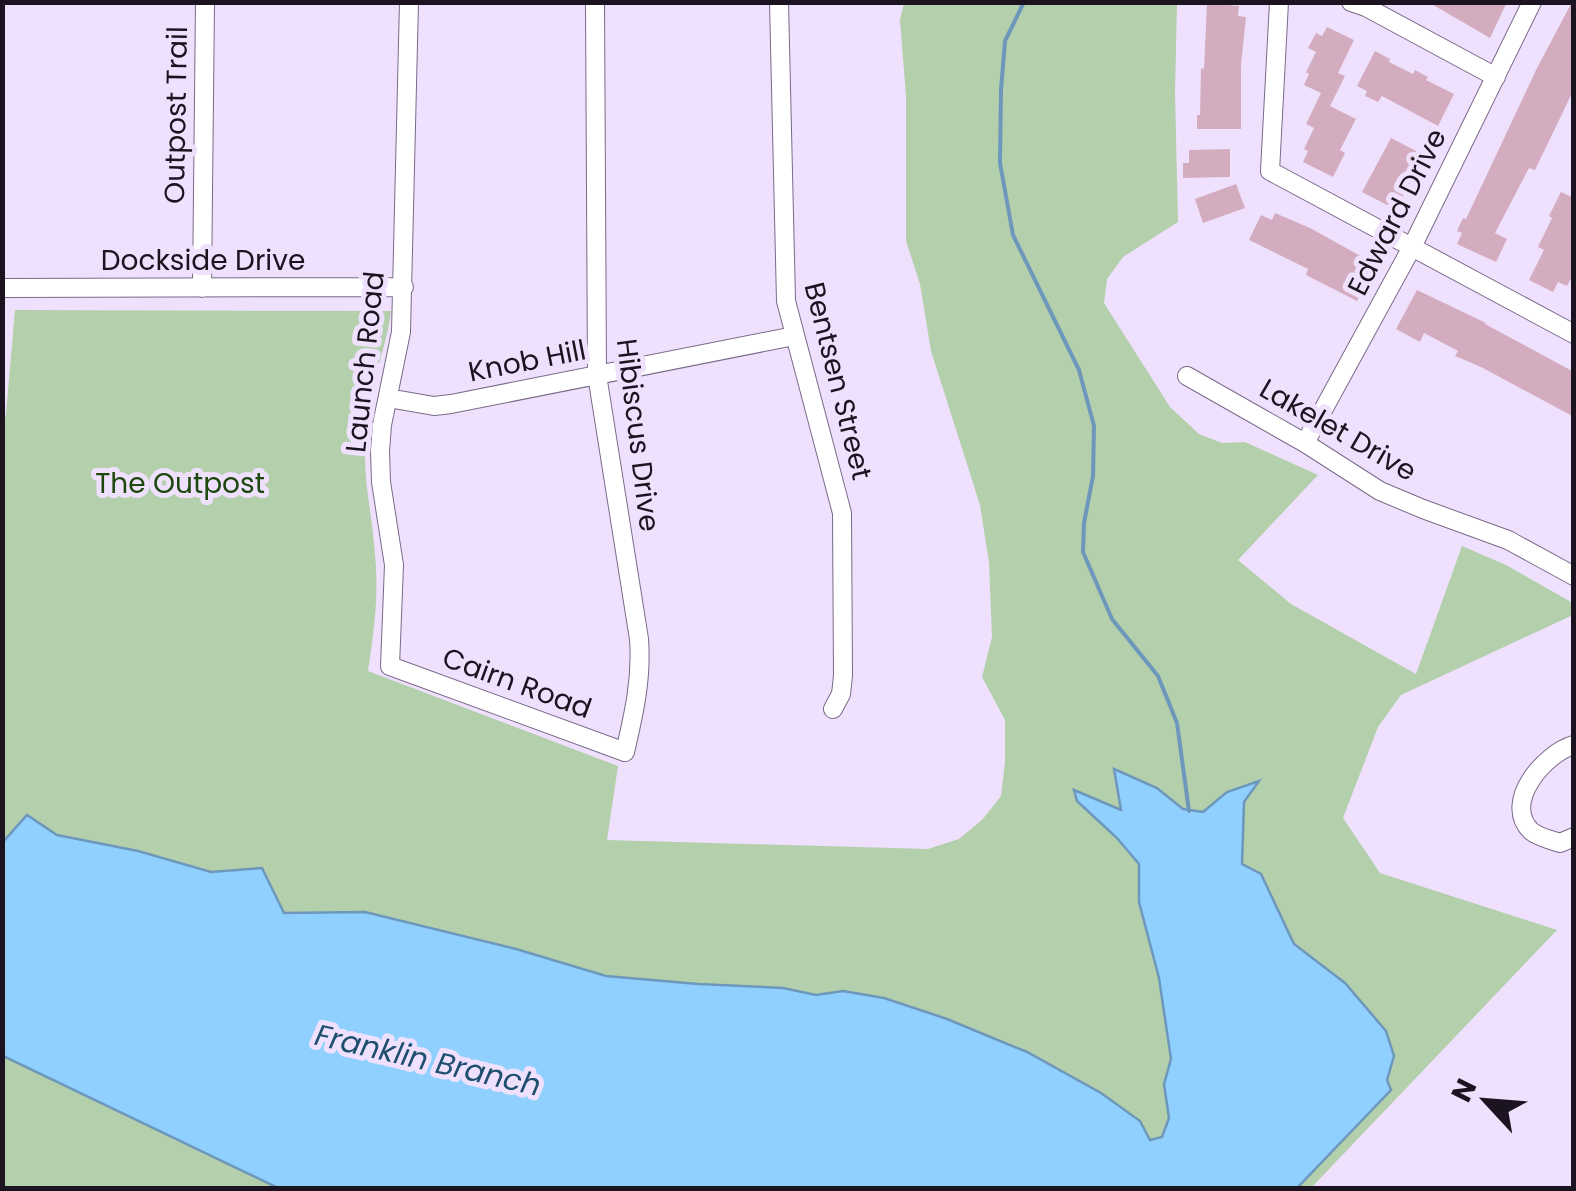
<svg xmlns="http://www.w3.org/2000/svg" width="1576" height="1191" viewBox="0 0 1576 1191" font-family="Poppins,sans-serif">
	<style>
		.green { fill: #b4cfac }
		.water { fill: #90d0ff; stroke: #6d98bc; stroke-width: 2.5 }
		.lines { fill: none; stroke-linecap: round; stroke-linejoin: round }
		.stream { stroke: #6d98bc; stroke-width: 4 }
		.building { fill: #d3adbf }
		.minor-casing { stroke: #7a6a89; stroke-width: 20 }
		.minor { stroke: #fff; stroke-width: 18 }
		.labels { text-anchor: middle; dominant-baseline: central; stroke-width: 10; stroke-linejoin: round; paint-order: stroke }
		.street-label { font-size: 28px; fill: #1b1420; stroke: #efe1fd }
		.park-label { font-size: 28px; fill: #1c470d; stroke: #efe1fd }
		.water-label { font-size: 30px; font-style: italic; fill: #1f4f6e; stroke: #efe1fd }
	</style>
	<rect width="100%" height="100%" fill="#efe1fd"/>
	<path class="green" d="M 904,3 L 1177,3 L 1175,92 L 1178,222 L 1123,257 L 1107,279 L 1104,303 L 1170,407 L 1199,434 L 1222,443 L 1245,442 L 1318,475 L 1238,560 L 1291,604 L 1416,674 L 1462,546 L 1506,565 L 1573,603 L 1573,615 L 1401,695 L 1378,727 L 1343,818 L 1380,873 L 1557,930 L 1311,1188 L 1297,1188 L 1391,1090 L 1387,1080 L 1394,1055 L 1386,1031 L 1345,983 L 1294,944 L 1261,874 L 1241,864 L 1244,802 L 1257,782 L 1227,792 L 1204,812 L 1183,809 L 1156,788 L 1115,770 L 1122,811 L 1105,804 L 1117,838 L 1139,864 L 1139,902 L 1159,978 L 1171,1059 L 1164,1084 L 1169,1118 L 1162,1137 L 1150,1140 L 1140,1121 L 1101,1093 L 1027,1052 L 947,1019 L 884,998 L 843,991 L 816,995 L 783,988 L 698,984 L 606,976 L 516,949 L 365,912 L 284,913 L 261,868 L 211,872 L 138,851 L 57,835 L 27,816 L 3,842 L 2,431 L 6,414 L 15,310 L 391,311 C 388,339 377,365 372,393 C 368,413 366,435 365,455 C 365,489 373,522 375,555 C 379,595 374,632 368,671 L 618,766 L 607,840 L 928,849 L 959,839 L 982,820 L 1001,796 L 1005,762 L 1005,720 L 982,677 L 992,637 L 989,563 L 980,505 L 931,351 L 920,284 L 906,241 L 906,96 L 900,20 Z
		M 2,1056 L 34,1070 L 278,1188 L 3,1188 Z"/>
	<path class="water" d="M 1114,769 L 1157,788 L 1183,809 L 1203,812 L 1227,792 L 1259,781 L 1244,802 L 1242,864 L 1261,874 L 1294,944 L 1345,983 L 1386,1031 L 1394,1056 L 1387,1080 L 1391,1090 L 1297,1188 L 278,1188 L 3,1056 L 3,842 L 27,815 L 57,835 L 138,851 L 211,872 L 262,868 L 284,913 L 365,912 L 516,949 L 606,976 L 698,984 L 783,988 L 816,995 L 843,991 L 884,998 L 947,1019 L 1027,1052 L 1101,1093 L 1140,1121 L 1150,1140 L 1162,1137 L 1169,1118 L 1164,1084 L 1171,1059 L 1159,978 L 1139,902 L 1139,864 L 1117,838 L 1077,801 L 1074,790 L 1121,810 Z"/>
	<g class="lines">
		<path class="stream" d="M 1024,2 L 1005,41 L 1001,90 L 1000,163 L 1013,235 L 1079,370 L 1094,426 L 1093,476 L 1084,523 L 1083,552 L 1112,619 L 1158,676 L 1177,723 L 1189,811"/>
	</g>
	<path class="building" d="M 1428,2 L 1507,2 L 1490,38 Z
		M 1572,2 L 1574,89 L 1535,170 L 1529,168 L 1495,233 L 1507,239 L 1496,262 L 1457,244 L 1462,233 L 1457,231 L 1463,218 L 1466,219 L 1537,68 Z
		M 1207,3 L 1239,6 L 1238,16 L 1246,17 L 1241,65 L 1241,129 L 1197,129 L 1197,115 L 1200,115 L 1201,68 L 1204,69 Z
		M 1327,27 L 1354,40 L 1338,73 L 1345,76 L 1330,106 L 1356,119 L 1340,150 L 1345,153 L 1333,177 L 1303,162 L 1308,151 L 1304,149 L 1314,128 L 1306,124 L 1321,93 L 1304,85 L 1309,74 L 1306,72 L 1316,52 L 1308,48 L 1316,33 L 1322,36 Z
		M 1375,51 L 1390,59 L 1389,62 L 1413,74 L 1415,70 L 1428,77 L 1426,80 L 1454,94 L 1438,126 L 1382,96 L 1378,102 L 1365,96 L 1367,91 L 1357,86 Z
		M 1391,138 L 1424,155 L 1402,199 L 1394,196 L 1389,206 L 1362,192 Z
		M 1230,149 L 1230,177 L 1183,178 L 1183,163 L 1189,163 L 1189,150 Z
		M 1236,184 L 1245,208 L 1203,223 L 1195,199 Z
		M 1561,192 L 1574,198 L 1574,273 L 1567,286 L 1558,282 L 1553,292 L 1529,280 L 1544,250 L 1538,247 L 1552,218 L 1549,216 Z
		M 1275,213 L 1310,228 L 1375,264 L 1357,301 L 1306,275 L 1308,269 L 1249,240 L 1261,215 L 1272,220 Z
		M 1417,290 L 1486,323 L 1485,324 L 1574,372 L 1574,417 L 1481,367 L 1455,356 L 1458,351 L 1424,333 L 1420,342 L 1396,329 Z"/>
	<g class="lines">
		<g class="minor-casing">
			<path id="minor" d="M 409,2 L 401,332 L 382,425 L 380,451 L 381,482 L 394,565 L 390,666 L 625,752 C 634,713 642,679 639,639 L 597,375 L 595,2
				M 779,2 L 786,301 L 842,513 L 843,676 L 841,694 L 833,709
				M 1279,2 L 1270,171 L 1574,334
				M 1351,2 L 1366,7 L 1496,77
				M 2,288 L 404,287
				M 202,288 L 205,2
				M 1187,376 L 1305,443 L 1380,491 L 1423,509 L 1508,540 L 1574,576
				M 388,398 L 434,406 L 451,404 L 794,336
				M 1305,443 L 1412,247 L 1532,2
				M 1574,745 C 1545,753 1502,802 1531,831 C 1538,837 1551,840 1560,843 L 1574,837"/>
		</g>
		<use href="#minor" class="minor"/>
	</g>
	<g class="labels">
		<g class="street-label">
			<text transform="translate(176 115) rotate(-89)">Outpost Trail</text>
			<text transform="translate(1397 212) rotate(-63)">Edward Drive</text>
			<text x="203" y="260">Dockside Drive</text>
			<text transform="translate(527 361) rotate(-11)">Knob Hill</text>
			<text transform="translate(365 362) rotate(-84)">Launch Road</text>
			<text transform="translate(838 381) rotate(76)">Bentsen Street</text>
			<text transform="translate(1338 430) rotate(30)">Lakelet Drive</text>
			<text transform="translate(638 435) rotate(83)">Hibiscus Drive</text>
			<text transform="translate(517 683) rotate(20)">Cairn Road</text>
		</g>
		<g class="park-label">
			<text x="180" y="483">The Outpost</text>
		</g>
		<g class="water-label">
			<text transform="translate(428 1060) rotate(13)">Franklin Branch</text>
		</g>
	</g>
	<rect width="1576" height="1191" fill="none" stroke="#1b1420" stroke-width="10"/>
	<g transform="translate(1486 1101) rotate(296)" stroke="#efe1fd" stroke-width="8" paint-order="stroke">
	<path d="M0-8L18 38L0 25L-18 38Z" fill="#1b1420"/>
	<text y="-15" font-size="28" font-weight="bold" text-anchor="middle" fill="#1b1420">N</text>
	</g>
</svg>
